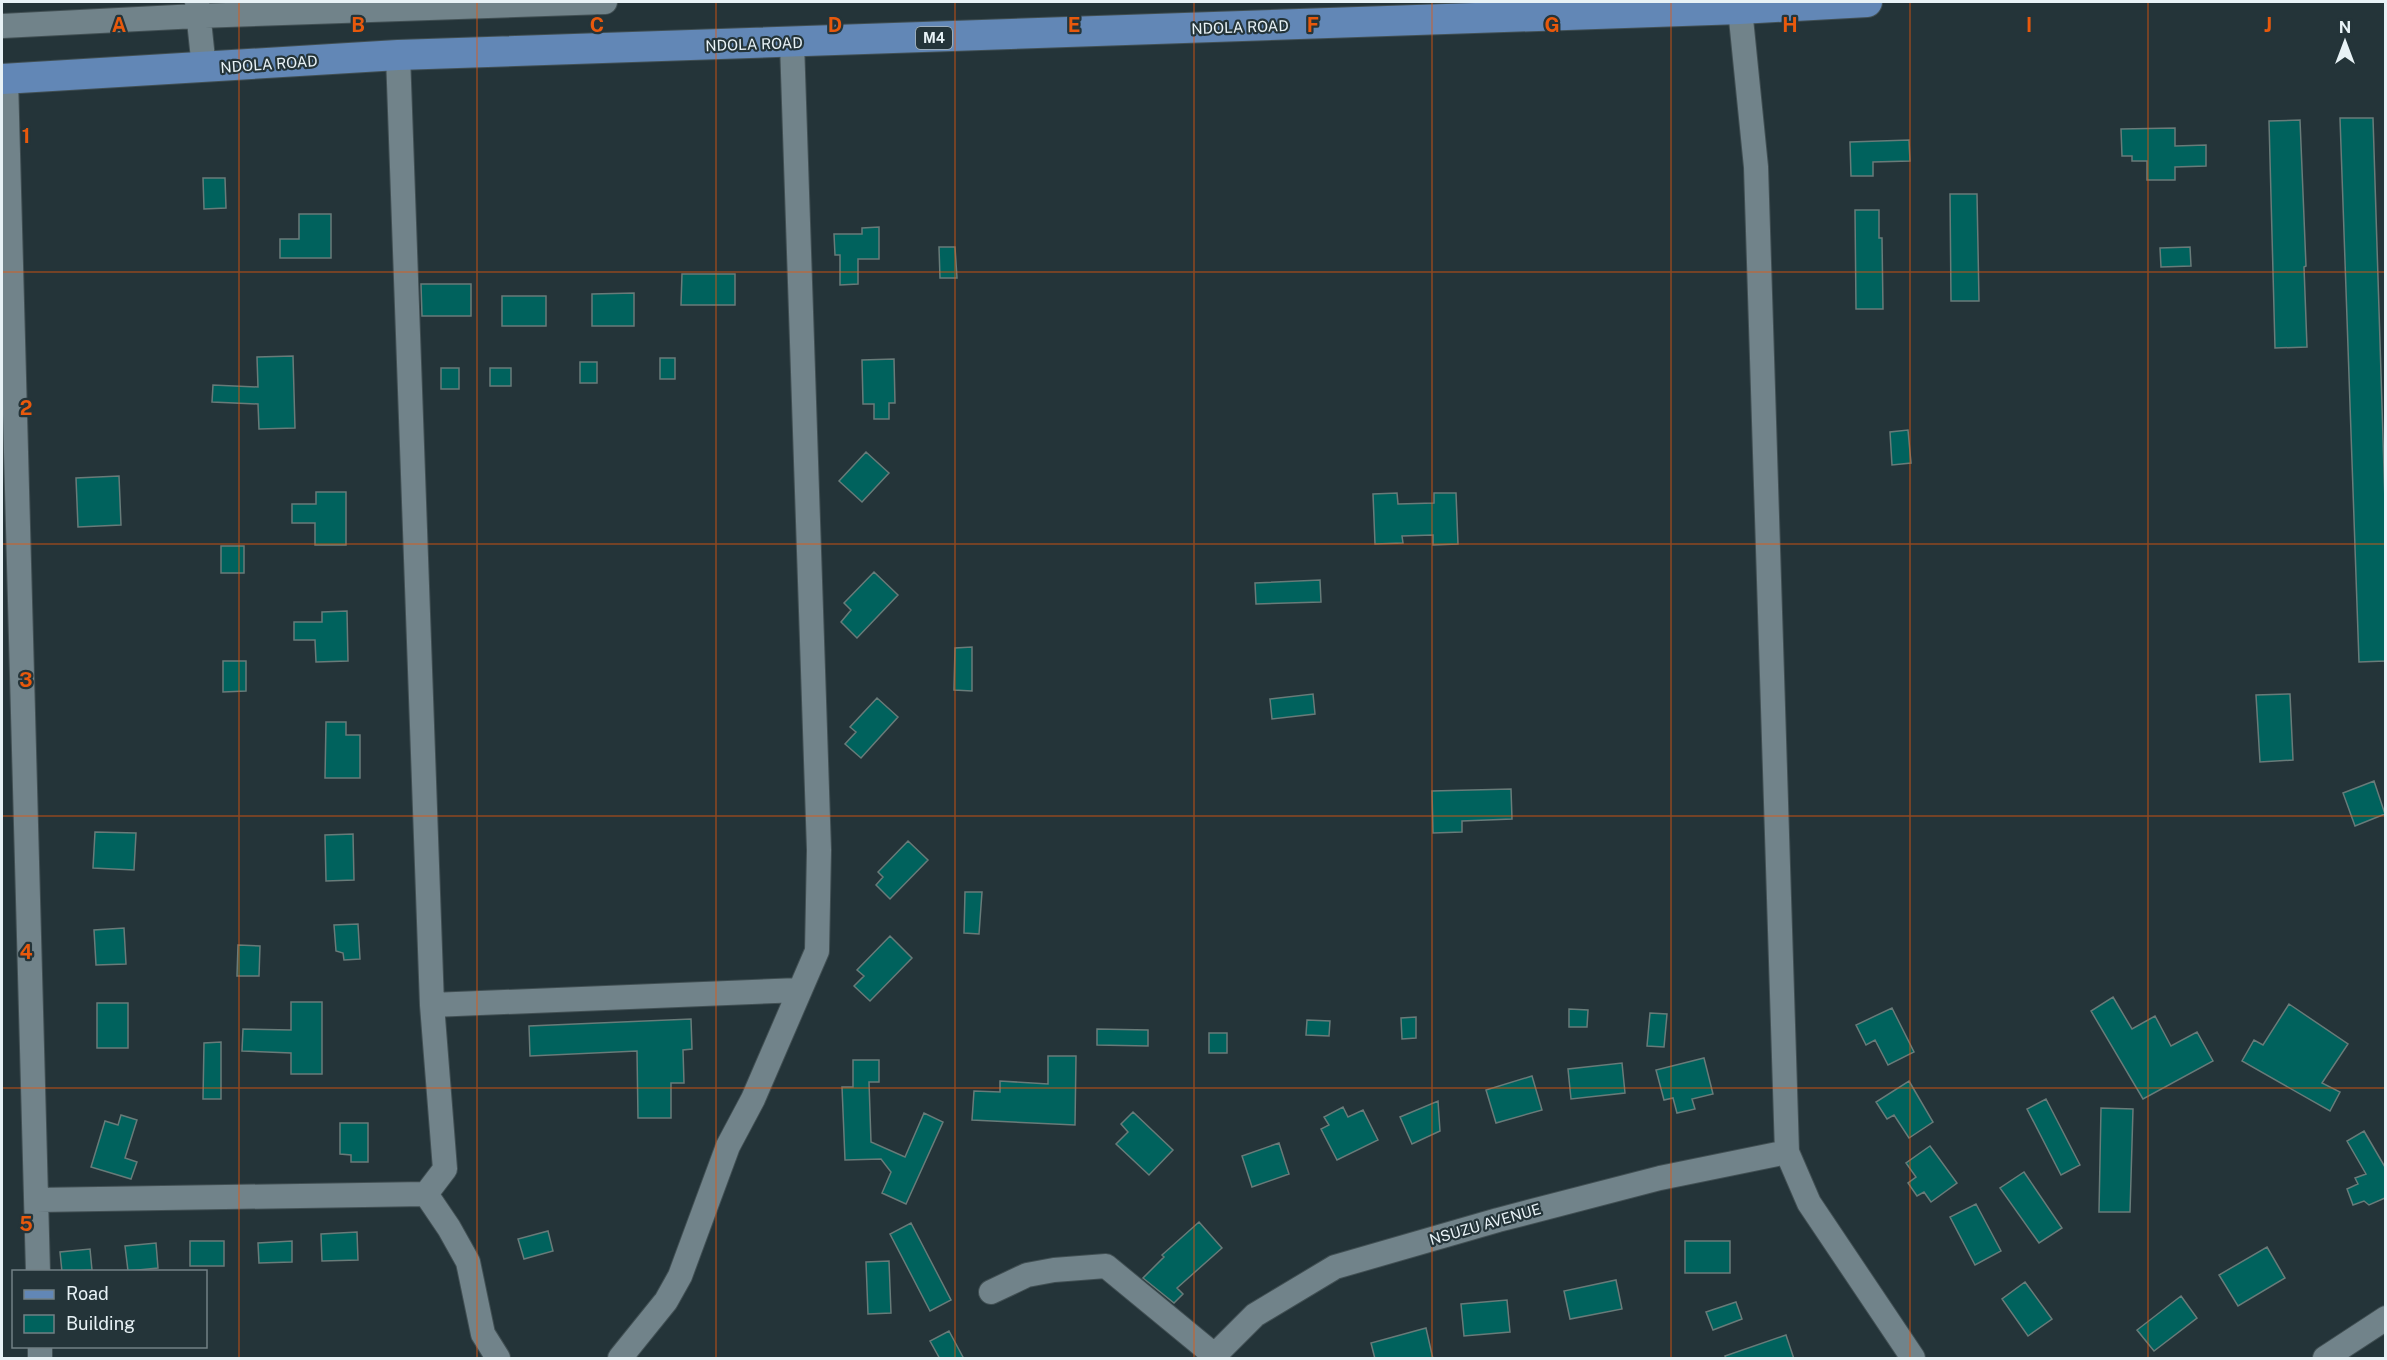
<svg xmlns="http://www.w3.org/2000/svg" width="2387" height="1360" viewBox="0 0 2387 1360" font-family="'Public Sans',sans-serif">
	<style>
		.building { fill: #00625d; stroke: #687b79; stroke-width: 1.5 }
		.lines { fill: none; stroke-linecap: round; stroke-linejoin: round }
		.minor-casing { stroke: #414f53; stroke-width: 26 }
		.major-casing { stroke: #414f53; stroke-width: 32 }
		.minor { stroke: #71838a; stroke-width: 24 }
		.major { stroke: #6287b6; stroke-width: 30 }
		.grid { fill: none; stroke: #e8590c; stroke-width: 1.5; stroke-opacity: 0.55 }
		.labels { text-anchor: middle; dominant-baseline: central; stroke-width: 4.5; stroke-linejoin: round; paint-order: stroke }
		.shield { fill: #243439; stroke: #adb9bd; stroke-width: 1.5 }
		.shield-label { font-size: 14px; font-weight: bold; fill: #e8f2f6 }
		.street-label { font-size: 15px; fill: #e8f2f6; stroke: #243439 }
		.grid-label { font-size: 20px; text-anchor: middle; font-weight: bold; fill: #e8590c; stroke: #243439; stroke-width: 4.5; stroke-linejoin: round; paint-order: stroke }
	</style>
	<rect width="100%" height="100%" fill="#243439"/>
	<path class="building" d="M 2340,118 L 2373,118 L 2385,502 L 2385,661 L 2359,662 Z
		M 2300,120 L 2306,266 L 2304,267 L 2307,347 L 2275,348 L 2269,121 Z
		M 2175,128 L 2175,146 L 2206,145 L 2206,166 L 2175,167 L 2175,180 L 2147,180 L 2147,161 L 2132,161 L 2132,156 L 2122,156 L 2121,129 Z
		M 1909,140 L 1910,161 L 1873,162 L 1873,176 L 1851,176 L 1850,142 Z
		M 203,178 L 225,178 L 226,208 L 204,209 Z
		M 1950,194 L 1977,194 L 1979,301 L 1951,301 Z
		M 1855,210 L 1879,210 L 1879,238 L 1882,238 L 1883,309 L 1856,309 Z
		M 299,214 L 331,214 L 331,258 L 280,258 L 280,239 L 299,239 Z
		M 879,227 L 879,259 L 858,259 L 858,284 L 840,285 L 840,255 L 835,255 L 834,234 L 862,234 L 862,228 Z
		M 939,247 L 955,247 L 957,278 L 940,278 Z
		M 2190,247 L 2191,266 L 2161,267 L 2160,248 Z
		M 682,274 L 735,274 L 735,305 L 681,305 Z
		M 421,284 L 471,284 L 471,316 L 422,316 Z
		M 634,293 L 634,326 L 592,326 L 592,294 Z
		M 502,296 L 546,296 L 546,326 L 502,326 Z
		M 293,356 L 295,428 L 259,429 L 258,404 L 212,402 L 213,385 L 258,387 L 257,357 Z
		M 660,358 L 675,358 L 675,379 L 660,379 Z
		M 894,359 L 895,403 L 889,403 L 889,419 L 874,419 L 874,404 L 863,404 L 862,360 Z
		M 580,362 L 597,362 L 597,383 L 580,383 Z
		M 441,368 L 459,368 L 459,389 L 441,389 Z
		M 490,368 L 511,368 L 511,386 L 490,386 Z
		M 1908,430 L 1911,463 L 1892,465 L 1890,432 Z
		M 866,452 L 889,473 L 862,502 L 839,481 Z
		M 119,476 L 121,525 L 78,527 L 76,478 Z
		M 316,492 L 346,492 L 346,545 L 315,545 L 315,523 L 292,523 L 292,504 L 316,504 Z
		M 1397,493 L 1398,504 L 1434,503 L 1434,493 L 1456,493 L 1458,544 L 1433,545 L 1433,535 L 1402,536 L 1403,543 L 1375,544 L 1373,494 Z
		M 221,546 L 244,546 L 244,573 L 221,573 Z
		M 874,572 L 898,595 L 857,638 L 841,622 L 851,610 L 844,603 Z
		M 1320,580 L 1321,602 L 1256,604 L 1255,583 Z
		M 347,611 L 348,661 L 316,662 L 315,640 L 294,640 L 294,622 L 322,622 L 322,612 Z
		M 972,647 L 972,691 L 954,690 L 955,648 Z
		M 223,661 L 246,661 L 246,691 L 223,692 Z
		M 1313,694 L 1315,714 L 1272,719 L 1270,699 Z
		M 2290,694 L 2293,760 L 2260,762 L 2256,695 Z
		M 877,698 L 898,717 L 861,758 L 845,744 L 856,732 L 850,727 Z
		M 326,722 L 346,722 L 346,735 L 360,735 L 360,778 L 325,778 Z
		M 2374,781 L 2385,814 L 2355,826 L 2343,793 Z
		M 1511,789 L 1512,819 L 1462,821 L 1462,832 L 1433,833 L 1432,791 Z
		M 95,832 L 136,833 L 134,870 L 93,868 Z
		M 353,834 L 354,880 L 326,881 L 325,835 Z
		M 908,841 L 928,860 L 890,899 L 876,885 L 883,877 L 878,872 Z
		M 965,892 L 982,892 L 979,934 L 964,933 Z
		M 358,924 L 360,959 L 344,960 L 343,953 L 336,951 L 334,925 Z
		M 124,928 L 126,964 L 96,965 L 94,930 Z
		M 890,936 L 912,958 L 870,1001 L 854,986 L 864,976 L 857,970 Z
		M 238,945 L 260,946 L 259,976 L 237,976 Z
		M 2113,997 L 2132,1029 L 2155,1016 L 2171,1046 L 2197,1032 L 2213,1061 L 2143,1099 L 2091,1011 Z
		M 291,1002 L 322,1002 L 322,1074 L 291,1074 L 291,1053 L 242,1051 L 243,1029 L 291,1030 Z
		M 97,1003 L 128,1003 L 128,1048 L 97,1048 Z
		M 2289,1004 L 2348,1044 L 2322,1083 L 2340,1092 L 2330,1111 L 2242,1061 L 2254,1040 L 2263,1045 Z
		M 1892,1008 L 1914,1052 L 1888,1065 L 1875,1040 L 1866,1045 L 1856,1025 Z
		M 1569,1009 L 1588,1010 L 1587,1027 L 1569,1027 Z
		M 1650,1013 L 1667,1014 L 1664,1047 L 1647,1046 Z
		M 1416,1017 L 1416,1038 L 1402,1039 L 1401,1018 Z
		M 691,1019 L 692,1049 L 683,1050 L 684,1083 L 671,1083 L 671,1118 L 638,1118 L 637,1051 L 530,1056 L 529,1026 Z
		M 1307,1020 L 1330,1021 L 1329,1036 L 1306,1035 Z
		M 1097,1029 L 1148,1030 L 1148,1046 L 1097,1045 Z
		M 1209,1033 L 1227,1033 L 1227,1053 L 1209,1053 Z
		M 221,1042 L 221,1099 L 203,1099 L 204,1043 Z
		M 1048,1056 L 1076,1056 L 1075,1125 L 972,1120 L 974,1091 L 1000,1092 L 1000,1081 L 1048,1084 Z
		M 1704,1058 L 1713,1094 L 1692,1099 L 1695,1109 L 1677,1113 L 1673,1098 L 1664,1100 L 1656,1070 Z
		M 853,1060 L 879,1060 L 879,1082 L 869,1082 L 871,1142 L 905,1157 L 924,1113 L 943,1122 L 906,1204 L 882,1193 L 891,1172 L 881,1159 L 845,1160 L 842,1087 L 853,1087 Z
		M 1622,1063 L 1625,1093 L 1571,1099 L 1568,1069 Z
		M 1532,1076 L 1542,1110 L 1496,1123 L 1486,1090 Z
		M 1909,1081 L 1933,1122 L 1909,1138 L 1894,1115 L 1887,1119 L 1876,1102 Z
		M 2046,1099 L 2080,1165 L 2061,1175 L 2027,1109 Z
		M 1438,1101 L 1440,1131 L 1412,1144 L 1400,1117 Z
		M 1343,1107 L 1348,1117 L 1363,1110 L 1378,1140 L 1337,1160 L 1321,1129 L 1329,1125 L 1324,1117 Z
		M 2101,1108 L 2133,1109 L 2130,1212 L 2099,1212 Z
		M 1133,1112 L 1173,1150 L 1149,1175 L 1116,1144 L 1128,1132 L 1121,1124 Z
		M 121,1115 L 137,1120 L 125,1158 L 137,1162 L 131,1179 L 91,1167 L 105,1121 L 118,1125 Z
		M 340,1123 L 368,1123 L 368,1162 L 351,1162 L 351,1155 L 340,1154 Z
		M 2364,1131 L 2385,1167 L 2385,1198 L 2369,1205 L 2364,1201 L 2353,1205 L 2347,1189 L 2358,1184 L 2355,1178 L 2366,1174 L 2347,1141 Z
		M 1279,1143 L 1289,1174 L 1252,1187 L 1242,1156 Z
		M 1930,1146 L 1957,1183 L 1931,1202 L 1924,1192 L 1917,1196 L 1908,1183 L 1916,1177 L 1906,1163 Z
		M 2024,1172 L 2062,1228 L 2039,1243 L 2000,1188 Z
		M 1976,1204 L 2001,1251 L 1975,1265 L 1950,1217 Z
		M 1199,1222 L 1222,1248 L 1177,1288 L 1183,1294 L 1174,1303 L 1143,1278 L 1164,1257 L 1162,1255 Z
		M 911,1223 L 951,1300 L 930,1311 L 890,1234 Z
		M 548,1231 L 553,1251 L 524,1259 L 518,1239 Z
		M 357,1232 L 358,1260 L 322,1261 L 321,1234 Z
		M 190,1241 L 224,1241 L 224,1266 L 190,1266 Z
		M 292,1241 L 292,1262 L 259,1263 L 258,1243 Z
		M 1685,1241 L 1730,1241 L 1730,1273 L 1685,1273 Z
		M 156,1243 L 158,1268 L 128,1271 L 125,1246 Z
		M 2267,1247 L 2285,1278 L 2238,1306 L 2219,1275 Z
		M 90,1249 L 92,1270 L 62,1272 L 60,1252 Z
		M 889,1261 L 891,1313 L 868,1314 L 866,1262 Z
		M 1616,1280 L 1622,1309 L 1570,1319 L 1564,1291 Z
		M 2025,1282 L 2052,1319 L 2028,1336 L 2002,1299 Z
		M 2181,1296 L 2197,1318 L 2154,1351 L 2137,1330 Z
		M 1507,1300 L 1510,1332 L 1464,1336 L 1461,1304 Z
		M 1736,1302 L 1742,1319 L 1713,1330 L 1706,1312 Z
		M 1426,1328 L 1433,1359 L 1375,1359 L 1371,1343 Z
		M 949,1331 L 964,1359 L 940,1359 L 930,1341 Z
		M 1786,1335 L 1794,1359 L 1726,1359 L 1725,1356 Z"/>
	<g class="lines">
		<g class="minor-casing">
			<path id="minor" d="M 197,2 L 204,68
				M 1740,9 L 1756,167 L 1787,1152 L 1809,1203 L 1913,1358
				M 2,26 L 197,16 L 605,2
				M 6,79 L 38,1272
				M 432,1005 L 800,990
				M 426,1194 L 449,1228 L 468,1262 L 483,1334 L 498,1358
				M 37,1200 L 426,1194 L 445,1169 L 432,1005 L 398,55
				M 991,1292 L 1027,1275 L 1054,1270 L 1106,1266 L 1214,1355
				M 40,1346 L 40,1358
				M 620,1358 L 666,1301 L 680,1276 L 728,1146 L 753,1099 L 817,951 L 819,850 L 792,43
				M 1212,1358 L 1255,1315 L 1335,1267 L 1498,1220 L 1660,1178 L 1787,1152
				M 2325,1358 L 2386,1318"/>
		</g>
		<g class="major-casing">
			<path id="major" d="M 2,79 L 398,55 L 1740,9 L 1867,2"/>
		</g>
		<use href="#minor" class="minor"/>
		<use href="#major" class="major"/>
	</g>
	<path class="grid" d="M 239,2 L 239,1358M 477,2 L 477,1358M 716,2 L 716,1358M 955,2 L 955,1358M 1194,2 L 1194,1358M 1432,2 L 1432,1358M 1671,2 L 1671,1358M 1910,2 L 1910,1358M 2148,2 L 2148,1358M 2,272 L 2386,272M 2,544 L 2386,544M 2,816 L 2386,816M 2,1088 L 2386,1088"/>
	<g class="labels">
		<rect class="shield" x="916" y="27" width="36" height="22" rx="4.5"/>
		<g class="shield-label">
			<text x="934" y="38">M4</text>
		</g>
		<g class="street-label">
			<text transform="translate(1240 27) rotate(-2)">NDOLA ROAD</text>
			<text transform="translate(754 44) rotate(-2)">NDOLA ROAD</text>
			<text transform="translate(269 64) rotate(-4)">NDOLA ROAD</text>
			<text transform="translate(1485 1224) rotate(-16)">NSUZU AVENUE</text>
		</g>
	</g>
	<g class="grid-label">
		<text x="119" y="32">A</text>
		<text x="358" y="32">B</text>
		<text x="597" y="32">C</text>
		<text x="835" y="32">D</text>
		<text x="1074" y="32">E</text>
		<text x="1313" y="32">F</text>
		<text x="1552" y="32">G</text>
		<text x="1790" y="32">H</text>
		<text x="2029" y="32">I</text>
		<text x="2268" y="32">J</text>
		<text x="26" y="143">1</text>
		<text x="26" y="415">2</text>
		<text x="26" y="687">3</text>
		<text x="26" y="959">4</text>
		<text x="26" y="1231">5</text>
	</g>
	<rect width="2387" height="1360" fill="none" stroke="#e8f2f6" stroke-width="6"/>
	<rect x="12" y="1270" width="195" height="78" fill="#243439" stroke="#728085" stroke-width="1.5"/>
	<rect x="24" y="1290" width="30" height="9" fill="#6287b6" stroke="#728085" stroke-width="1.5"/>
	<text x="66" y="1300" font-size="18" fill="#e8f2f6">Road</text>
	<rect x="24" y="1315" width="30" height="18" fill="#00625d" stroke="#728085" stroke-width="1.5"/>
	<text x="66" y="1330" font-size="18" fill="#e8f2f6">Building</text>
	<g transform="translate(2345 42)" stroke="#243439" stroke-width="4.5" paint-order="stroke">
	<path d="M0-4.5L10 22L0 15L-10 22Z" fill="#e8f2f6"/>
	<text y="-9" font-size="16" font-weight="bold" text-anchor="middle" fill="#e8f2f6">N</text>
	</g>
</svg>
